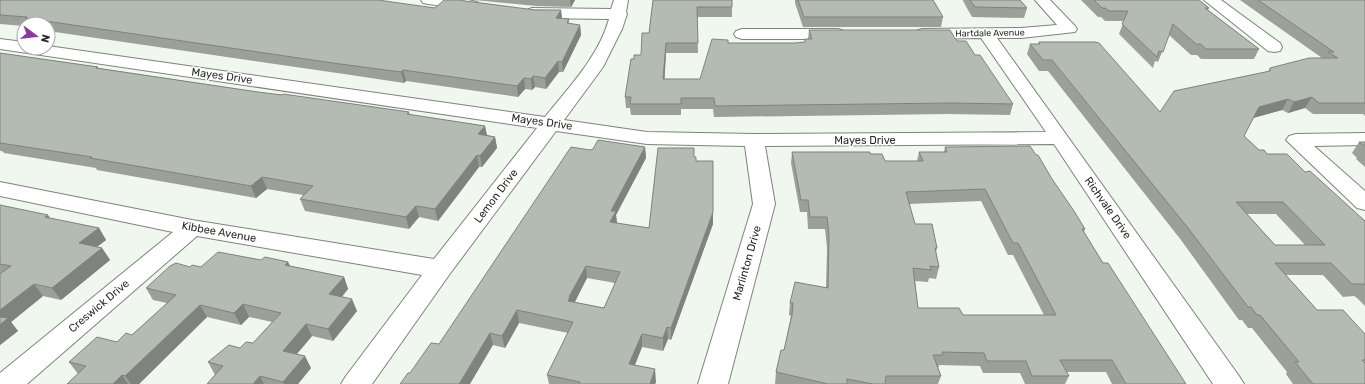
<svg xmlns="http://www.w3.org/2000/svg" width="1365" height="384" viewBox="0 0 1365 384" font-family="Rubik,sans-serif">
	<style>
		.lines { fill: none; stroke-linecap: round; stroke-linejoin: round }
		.minor-casing { stroke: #7e847c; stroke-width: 2 }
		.minor { fill: #fff; fill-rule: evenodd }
		.wall { fill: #9ba199; fill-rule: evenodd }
		.shaded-wall { fill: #7e837d }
		.building { fill: #b4bbb2; stroke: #7e837d; fill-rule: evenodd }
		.labels { text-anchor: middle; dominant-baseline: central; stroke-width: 3; stroke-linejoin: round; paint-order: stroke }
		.far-street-label { font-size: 9px; fill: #282a27; stroke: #fff }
		.street-label { font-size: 11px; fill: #282a27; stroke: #fff }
	</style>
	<rect width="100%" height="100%" fill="#f0f7ee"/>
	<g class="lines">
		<g class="minor-casing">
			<path id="minor" d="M 421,0 L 468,0 L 477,2 L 480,5 L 477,8 L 472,10 L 428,4 L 423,3 Z
				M 614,0 L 628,0 L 626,12 L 627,14 L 622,29 L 603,67 L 564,120 L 647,132 L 754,134 L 1046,132 L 981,38 L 922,39 L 916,37 L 914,34 L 916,31 L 922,29 L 1021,28 L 1057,25 L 1035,0 L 1050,0 L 1075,26 L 1077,29 L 1075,32 L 1021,38 L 997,38 L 1239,376 L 1244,384 L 1213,384 L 1054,144 L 765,146 L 775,204 L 728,384 L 698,384 L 753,204 L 745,146 L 647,144 L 556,131 L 449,275 L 372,384 L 341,384 L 346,376 L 422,275 L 197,236 L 27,384 L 0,384 L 0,373 L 173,232 L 0,196 L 0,182 L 192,220 L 434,259 L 537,128 L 0,49 L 0,39 L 24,42 L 24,48 L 48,48 L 48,46 L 545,117 C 569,87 599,56 609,19 L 532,18 L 527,16 L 524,13 L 527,10 L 532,8 L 611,9 Z
				M 1204,0 L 1221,0 L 1280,43 L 1282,47 L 1280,51 L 1274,52 L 1268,51 Z
				M 742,29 L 838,29 L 844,31 L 846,34 L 844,37 L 838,39 L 742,39 L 736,37 L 734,34 L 736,31 Z
				M 1365,133 L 1365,145 L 1314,146 L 1365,191 L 1365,210 L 1357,208 L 1286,140 L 1289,136 L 1296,134 Z"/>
		</g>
		<use href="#minor" class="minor"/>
	</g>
	<path class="wall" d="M 0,0 L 561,10 L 562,18 L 569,19 L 569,24 L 580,25 L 581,35 L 563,72 L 559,72 L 546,89 L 535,87 L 532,90 L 525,89 L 518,97 L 406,81 L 404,83 L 344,74 L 48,31 L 48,24 L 24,24 L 24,26 L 0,24 Z
		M 474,0 L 575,0 L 571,7 L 536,6 Z
		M 653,0 L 732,7 L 732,17 L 697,17 L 698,53 L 666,53 L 664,79 L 700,79 L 728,43 L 795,43 L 805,42 L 805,39 L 808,39 L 809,30 L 957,41 L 975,55 L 1013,104 L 1010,115 L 948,114 L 714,117 L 713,109 L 681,109 L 681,115 L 631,115 L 630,108 L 626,108 L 625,97 L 634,59 L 641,55 L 649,33 Z
		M 795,0 L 933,0 L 943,17 L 941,27 L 803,27 L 795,3 Z
		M 963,0 L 1020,0 L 1027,8 L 1024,18 L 972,17 L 963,1 Z
		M 1081,0 L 1199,0 L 1209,8 L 1208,10 L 1259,49 L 1254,59 L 1201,59 L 1197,55 L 1191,55 L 1169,35 L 1158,62 L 1155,61 L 1153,68 L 1119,34 L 1124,21 L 1105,21 L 1101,17 L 1098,17 Z
		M 1240,0 L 1365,0 L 1365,116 L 1363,114 L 1313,114 L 1305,108 L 1288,113 L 1282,110 L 1253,118 L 1244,136 L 1259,150 L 1305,172 L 1365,221 L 1365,306 L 1357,298 L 1354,296 L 1343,297 L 1323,275 L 1286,275 L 1317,310 L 1365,334 L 1365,384 L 1293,384 L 1286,374 L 1287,372 L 1252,328 L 1248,328 L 1242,320 L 1239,320 L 1181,240 L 1048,71 L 1039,71 L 1027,54 L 1030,44 L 1038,44 L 1039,42 L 1160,112 L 1268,72 L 1270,68 L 1322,58 ZM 1247,214 L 1276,214 L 1305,245 L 1275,245 Z
		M 0,53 L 98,67 L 98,68 L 258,92 L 409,112 L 410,115 L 485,126 L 487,135 L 495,137 L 497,148 L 482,167 L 479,167 L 438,221 L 419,217 L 409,229 L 305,211 L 300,199 L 303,195 L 267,189 L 256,198 L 97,170 L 96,168 L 4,153 L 2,151 L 0,151 Z
		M 1359,142 L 1365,142 L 1365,167 L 1356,159 L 1357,158 L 1352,153 Z
		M 645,147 L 646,158 L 616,215 L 617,223 L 649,228 L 694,148 L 694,157 L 713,212 L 713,224 L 671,340 L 668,339 L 663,351 L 642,347 L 635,365 L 656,382 L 655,384 L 549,384 L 547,375 L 568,333 L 519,323 L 505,348 L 493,345 L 410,373 L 439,344 L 590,150 ZM 587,278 L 615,283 L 604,308 L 574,302 Z
		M 945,147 L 1052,179 L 1085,229 L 1084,232 L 1103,263 L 1186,384 L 1112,384 L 1106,372 L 1067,372 L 1069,376 L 1065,384 L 1025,384 L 1020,373 L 983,373 L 980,366 L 939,365 L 939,367 L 937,367 L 941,376 L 938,384 L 775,384 L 776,372 L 784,350 L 791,316 L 789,315 L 790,303 L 826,288 L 827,248 L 825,229 L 808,229 L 807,212 L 800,212 L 791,163 L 792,152 L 870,154 L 885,161 L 917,161 L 919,152 L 944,152 ZM 981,201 L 1008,255 L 1013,255 L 1044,315 L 963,315 L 918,308 L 915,281 L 928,282 L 929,278 L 936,279 L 939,267 L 936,252 L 937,248 L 915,224 L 909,204 Z
		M 0,205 L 51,219 L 99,228 L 106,240 L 97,247 L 102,248 L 110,260 L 61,300 L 43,296 L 11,322 L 18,331 L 0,345 Z
		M 288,262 L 290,266 L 344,277 L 348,289 L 342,297 L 357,311 L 333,341 L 312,336 L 297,354 L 311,368 L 298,384 L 207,384 L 215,375 L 208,362 L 240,348 L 253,343 L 272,322 L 249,317 L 241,325 L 207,317 L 139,384 L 67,384 L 78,374 L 69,362 L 132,335 L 167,303 L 153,300 L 146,288 L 190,267 L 201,267 Z"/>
	<path class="shaded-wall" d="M 570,0 L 575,0 L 571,7 Z
		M 561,10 L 562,20 L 556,18 Z
		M 580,25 L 581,35 L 563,72 L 562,62 Z
		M 666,43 L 666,53 L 664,90 L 663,79 Z
		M 558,61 L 559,72 L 546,89 L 545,78 Z
		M 403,70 L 406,81 L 404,83 L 401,72 Z
		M 533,76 L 535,87 L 532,90 L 531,79 Z
		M 524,78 L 525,89 L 518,97 L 517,86 Z
		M 1312,97 L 1305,108 L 1288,113 L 1294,102 Z
		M 1288,99 L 1282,110 L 1253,118 L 1259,107 Z
		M 485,126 L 487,137 L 478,134 Z
		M 495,137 L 497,148 L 482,167 L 480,156 Z
		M 645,147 L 646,158 L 616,215 L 617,223 L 610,222 L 611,211 Z
		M 477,155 L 479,167 L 438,221 L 435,209 Z
		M 262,177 L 267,189 L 256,198 L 251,186 Z
		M 416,206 L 419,217 L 409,229 L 406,217 Z
		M 713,212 L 713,224 L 671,340 L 671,328 Z
		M 48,215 L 56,227 L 45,217 Z
		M 99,228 L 106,240 L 86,255 L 79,243 Z
		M 102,248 L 110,260 L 61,300 L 52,288 Z
		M 288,262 L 294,274 L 285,265 Z
		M 586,266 L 587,278 L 572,308 L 568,301 L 569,297 Z
		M 344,277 L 348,289 L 334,306 L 329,294 Z
		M 34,284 L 43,296 L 11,322 L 18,331 L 0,345 L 0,310 Z
		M 352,299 L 357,311 L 333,341 L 328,329 Z
		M 243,304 L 249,317 L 241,325 L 234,313 Z
		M 200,305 L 207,317 L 139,384 L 131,384 L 125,376 Z
		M 517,310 L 519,323 L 505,348 L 502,336 Z
		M 306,324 L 312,336 L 289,363 L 283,351 Z
		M 667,327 L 668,339 L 663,351 L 663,338 Z
		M 490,333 L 493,345 L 470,384 L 459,384 Z
		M 642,334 L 642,347 L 630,377 L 629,364 Z
		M 305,356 L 311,368 L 298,384 L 284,384 L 283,382 Z
		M 655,369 L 656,382 L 655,384 L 650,384 Z
		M 122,375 L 128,384 L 113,384 Z
		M 260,376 L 264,384 L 253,384 Z"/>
	<path class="building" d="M 0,0 L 378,0 L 435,8 L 444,0 L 458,0 L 535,10 L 561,10 L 556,18 L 569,19 L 567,23 L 580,25 L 562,62 L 558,61 L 545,78 L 533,76 L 531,79 L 524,78 L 517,86 L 403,70 L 401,72 L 340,64 L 25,18 L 27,17 L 0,15 Z
		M 653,0 L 732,0 L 732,7 L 697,7 L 698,43 L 666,43 L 663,79 L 700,79 L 712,39 L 728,40 L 728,43 L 795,43 L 805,42 L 805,39 L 812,39 L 809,30 L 950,30 L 957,41 L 966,41 L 975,55 L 980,55 L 1013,104 L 950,103 L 715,106 L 714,98 L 681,98 L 681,104 L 630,104 L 631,97 L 625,97 L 631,59 L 634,59 L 634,55 L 641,55 L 642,33 L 649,33 Z
		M 798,0 L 933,0 L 943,17 L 804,17 Z
		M 970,0 L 1020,0 L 1027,8 L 975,7 Z
		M 1094,0 L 1199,0 L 1209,8 L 1205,8 L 1259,49 L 1206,49 L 1201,44 L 1196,44 L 1173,24 L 1163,52 L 1159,51 L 1157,57 L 1122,24 L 1128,11 L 1109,11 L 1105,8 L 1102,8 Z
		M 1258,0 L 1365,0 L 1365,103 L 1319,103 L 1312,97 L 1294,102 L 1288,99 L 1259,107 L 1244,136 L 1259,150 L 1264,150 L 1267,154 L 1287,154 L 1305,172 L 1310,171 L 1365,221 L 1365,285 L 1364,284 L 1352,284 L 1331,263 L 1275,263 L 1317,310 L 1343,310 L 1365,334 L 1365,360 L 1362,360 L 1365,363 L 1365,384 L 1313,384 L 1295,362 L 1299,362 L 1260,315 L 1257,315 L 1251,307 L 1248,307 L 1188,228 L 1052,60 L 1043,60 L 1030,44 L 1040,44 L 1039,42 L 1095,42 L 1099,43 L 1160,112 L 1174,91 L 1270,71 L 1270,68 L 1309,58 L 1338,58 L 1328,52 L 1334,52 ZM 1236,202 L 1283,202 L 1325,245 L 1275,245 Z
		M 0,53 L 98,67 L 96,68 L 258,92 L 282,95 L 283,94 L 409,112 L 407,114 L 485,126 L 478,134 L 495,137 L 480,156 L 477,155 L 435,209 L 416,206 L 406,217 L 300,199 L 313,186 L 262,177 L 251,186 L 90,158 L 92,157 L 0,143 Z
		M 598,140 L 645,147 L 611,211 L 616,211 L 610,222 L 649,228 L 658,148 L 694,148 L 694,157 L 696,157 L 696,161 L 713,161 L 713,212 L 671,328 L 667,327 L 663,338 L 642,334 L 629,364 L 655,369 L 650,384 L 579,384 L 580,382 L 547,375 L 573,322 L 517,310 L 502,336 L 490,333 L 459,384 L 400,384 L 408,373 L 410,373 L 431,343 L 439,344 L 571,147 L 590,150 L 593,149 ZM 586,266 L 620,272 L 604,308 L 568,301 L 570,297 L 569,297 Z
		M 1359,142 L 1365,142 L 1365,146 Z
		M 1030,146 L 1036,155 L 1038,155 L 1052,179 L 1074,211 L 1085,229 L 1082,229 L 1103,263 L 1108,263 L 1186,384 L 1126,384 L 1112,360 L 1060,360 L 1069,376 L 1032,376 L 1026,361 L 987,361 L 984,353 L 942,352 L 943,355 L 933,355 L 941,376 L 886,376 L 885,384 L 873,384 L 847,379 L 847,384 L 828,384 L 776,372 L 781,350 L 784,350 L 792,315 L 793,303 L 790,303 L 795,282 L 828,288 L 829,235 L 827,217 L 810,217 L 808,200 L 801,200 L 792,152 L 870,152 L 870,154 L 882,154 L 885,161 L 923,161 L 919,152 L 947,152 L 945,147 ZM 985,189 L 1013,243 L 1018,243 L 1056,315 L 963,315 L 959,308 L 918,308 L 913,268 L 931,270 L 930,266 L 939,267 L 935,248 L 937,248 L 932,224 L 915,224 L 906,192 Z
		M 0,205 L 48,215 L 45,217 L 99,228 L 79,243 L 102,248 L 52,288 L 34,284 L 0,310 L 0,274 L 11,266 L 0,264 Z
		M 218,252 L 261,260 L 265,257 L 288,262 L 285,265 L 344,277 L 329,294 L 352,299 L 328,329 L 306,324 L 283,351 L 305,356 L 283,382 L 260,376 L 253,384 L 207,384 L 223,366 L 208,362 L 229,345 L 240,348 L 246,342 L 253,343 L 281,313 L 243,304 L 234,313 L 200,305 L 125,376 L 122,375 L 113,384 L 67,384 L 86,366 L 69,362 L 97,337 L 117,342 L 126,333 L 132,335 L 176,295 L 146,288 L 170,266 L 176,263 L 190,267 L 192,265 L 201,267 Z
		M 0,317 L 8,318 L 0,325 Z"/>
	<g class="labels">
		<g class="far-street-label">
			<text transform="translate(990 33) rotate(-1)">Hartdale Avenue</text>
		</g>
		<g class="street-label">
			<text transform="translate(222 76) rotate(8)">Mayes Drive</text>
			<text transform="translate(542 122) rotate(8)">Mayes Drive</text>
			<text x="865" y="140">Mayes Drive</text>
			<text transform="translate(496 196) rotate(-53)">Lemon Drive</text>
			<text transform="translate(1108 208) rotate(55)">Richvale Drive</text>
			<text transform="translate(219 232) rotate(10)">Kibbee Avenue</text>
			<text transform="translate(747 263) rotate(-74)">Marlinton Drive</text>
			<text transform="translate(99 306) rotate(-40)">Creswick Drive</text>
		</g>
	</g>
	<g transform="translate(36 36) rotate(105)"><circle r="19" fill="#ffffff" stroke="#a9aaa9"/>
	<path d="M0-3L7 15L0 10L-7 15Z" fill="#8d37a4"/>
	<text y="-6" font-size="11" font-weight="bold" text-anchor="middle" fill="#282a27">N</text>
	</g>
</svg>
